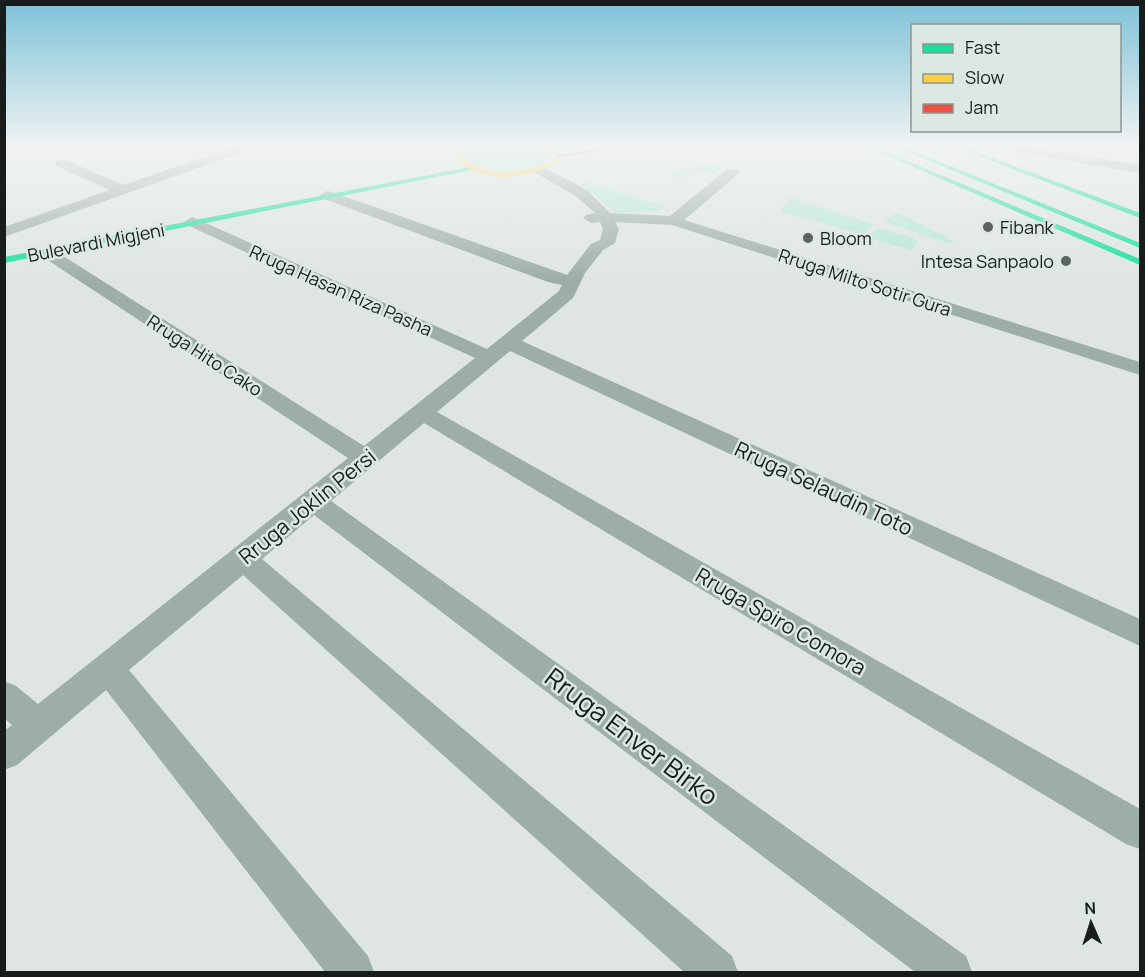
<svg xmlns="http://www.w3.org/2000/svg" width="1145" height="977" viewBox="0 0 1145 977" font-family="Manrope,sans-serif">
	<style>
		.green { fill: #b5e7d6 }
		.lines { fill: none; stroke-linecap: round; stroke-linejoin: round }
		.street { fill: #9daea8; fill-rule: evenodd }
		.fast { fill: #16e098; fill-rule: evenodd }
		.slow { fill: #ffcf43; fill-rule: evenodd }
		.jam { fill: #f24e42; fill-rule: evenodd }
		.poi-dot { fill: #5d6361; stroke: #dbe8e3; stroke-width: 2 }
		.labels { text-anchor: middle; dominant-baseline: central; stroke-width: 5; stroke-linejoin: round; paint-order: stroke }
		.far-poi-label { font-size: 18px; fill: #181d1b; stroke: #dbe8e3; text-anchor: start }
		.far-street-label { font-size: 18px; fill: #181d1b; stroke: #dbe8e3 }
		.street-label { font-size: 21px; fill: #181d1b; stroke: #dbe8e3 }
		.near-street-label { font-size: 26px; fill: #181d1b; stroke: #dbe8e3 }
	</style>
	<rect width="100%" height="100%" fill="#dee5e2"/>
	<path class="green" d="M 498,145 L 534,146 L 549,153 L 550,158 C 527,175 494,174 469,161 L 468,157 L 478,149 Z
		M 715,162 L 727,164 L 714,174 L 694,170 L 684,178 L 670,175 L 676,170 Z
		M 587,182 L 667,207 L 658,211 L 614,213 L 599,198 L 580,185 Z
		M 790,197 L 874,225 L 862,234 L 780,212 Z
		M 896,212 L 954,241 L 949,243 L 885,222 Z
		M 879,228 L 913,238 L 917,241 L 915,247 L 911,250 L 866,237 Z"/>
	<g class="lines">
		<path class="street" d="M 239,145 L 256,145 L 254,148 L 4,237 L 4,227 L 110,190 L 56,166 L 55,163 L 56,160 L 66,160 L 123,185 Z
			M 993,145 L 1018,145 L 1140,165 L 1140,173 L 999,149 Z
			M 541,166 L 587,190 L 610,213 L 670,216 L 727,169 L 737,169 L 739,172 L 737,175 L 684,220 L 1140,362 L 1140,375 L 672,225 L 615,222 L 619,229 L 615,243 L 603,250 L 585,273 L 573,298 L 522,341 L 1140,619 L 1140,646 L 510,351 L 437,412 L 1140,809 L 1140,849 L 1126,844 L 424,423 L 331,501 L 966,956 L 972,972 L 915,972 L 314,515 L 262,559 L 732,956 L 738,972 L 684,972 L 243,575 L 129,670 L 368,956 L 374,972 L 325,972 L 106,690 L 17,765 L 4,770 L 4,731 L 12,725 L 4,718 L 4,681 L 16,686 L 38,704 L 348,458 L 40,255 L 38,252 L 40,249 L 52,249 L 364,446 L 475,358 L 187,225 L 184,222 L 192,217 L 197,219 L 487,349 L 559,291 L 562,285 L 548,282 L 322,198 L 320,195 L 327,191 L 332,192 L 567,275 L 591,244 L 600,240 L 603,229 L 600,222 L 591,223 L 583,218 L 586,215 L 595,213 L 577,197 L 536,173 L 534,170 Z"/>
		<path class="fast" d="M 862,145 L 870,145 L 1140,259 L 1140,265 Z
			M 891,145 L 899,145 L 1140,243 L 1140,248 Z
			M 950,145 L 958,145 L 1140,213 L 1140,218 Z
			M 470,167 L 472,170 L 4,263 L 4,257 Z"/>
		<path class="slow" d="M 474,145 L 482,145 L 466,152 L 463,159 C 492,178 524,174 555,160 L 557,154 L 562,155 L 560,162 C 528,178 485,186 456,160 L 461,150 Z"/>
		<path class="jam" d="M 619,145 L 633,145 L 559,157 L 556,155 Z"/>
	</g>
	<linearGradient id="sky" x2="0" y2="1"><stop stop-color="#7dc2d7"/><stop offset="0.52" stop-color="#f0f3f2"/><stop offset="1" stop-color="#f0f3f2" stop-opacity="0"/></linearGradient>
	<rect width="1145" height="281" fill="url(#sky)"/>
	<g class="poi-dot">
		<circle cx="988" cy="227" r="6"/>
		<circle cx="808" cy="238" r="6"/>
		<circle cx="1066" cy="261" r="6"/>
	</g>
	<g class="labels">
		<g class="far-poi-label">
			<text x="1000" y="227">Fibank</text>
			<text x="820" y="238">Bloom</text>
			<text x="1054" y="261" text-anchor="end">Intesa Sanpaolo</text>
		</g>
		<g class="far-street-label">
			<text transform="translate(96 242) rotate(-11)">Bulevardi Migjeni</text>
			<text transform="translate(865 282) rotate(18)">Rruga Milto Sotir Gura</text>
			<text transform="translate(341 290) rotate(24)">Rruga Hasan Riza Pasha</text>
			<text transform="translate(205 355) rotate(33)">Rruga Hito Cako</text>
		</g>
		<g class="street-label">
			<text transform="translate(824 488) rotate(25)">Rruga Selaudin Toto</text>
			<text transform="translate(307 506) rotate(-39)">Rruga Joklin Persi</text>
			<text transform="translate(781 621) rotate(30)">Rruga Spiro Comora</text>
		</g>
		<g class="near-street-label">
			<text transform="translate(632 736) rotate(37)">Rruga Enver Birko</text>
		</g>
	</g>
	<rect width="1145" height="977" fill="none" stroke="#181d1b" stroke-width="12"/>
	<rect x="911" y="24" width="210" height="108" fill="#dbe8e3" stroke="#8d9793" stroke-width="1.5"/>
	<rect x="923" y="44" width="30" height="9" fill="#16e098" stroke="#8d9793" stroke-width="1.5"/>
	<text x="965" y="54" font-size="18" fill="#181d1b">Fast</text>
	<rect x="923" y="74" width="30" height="9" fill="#ffcf43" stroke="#8d9793" stroke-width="1.5"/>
	<text x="965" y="84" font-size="18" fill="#181d1b">Slow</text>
	<rect x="923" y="104" width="30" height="9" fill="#f24e42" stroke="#8d9793" stroke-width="1.5"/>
	<text x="965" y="114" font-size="18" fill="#181d1b">Jam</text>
	<g transform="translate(1091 923) rotate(357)" stroke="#dbe8e3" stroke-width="4.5" paint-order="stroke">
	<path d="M0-4.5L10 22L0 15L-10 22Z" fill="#181d1b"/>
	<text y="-9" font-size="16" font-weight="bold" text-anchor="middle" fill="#181d1b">N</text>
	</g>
</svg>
